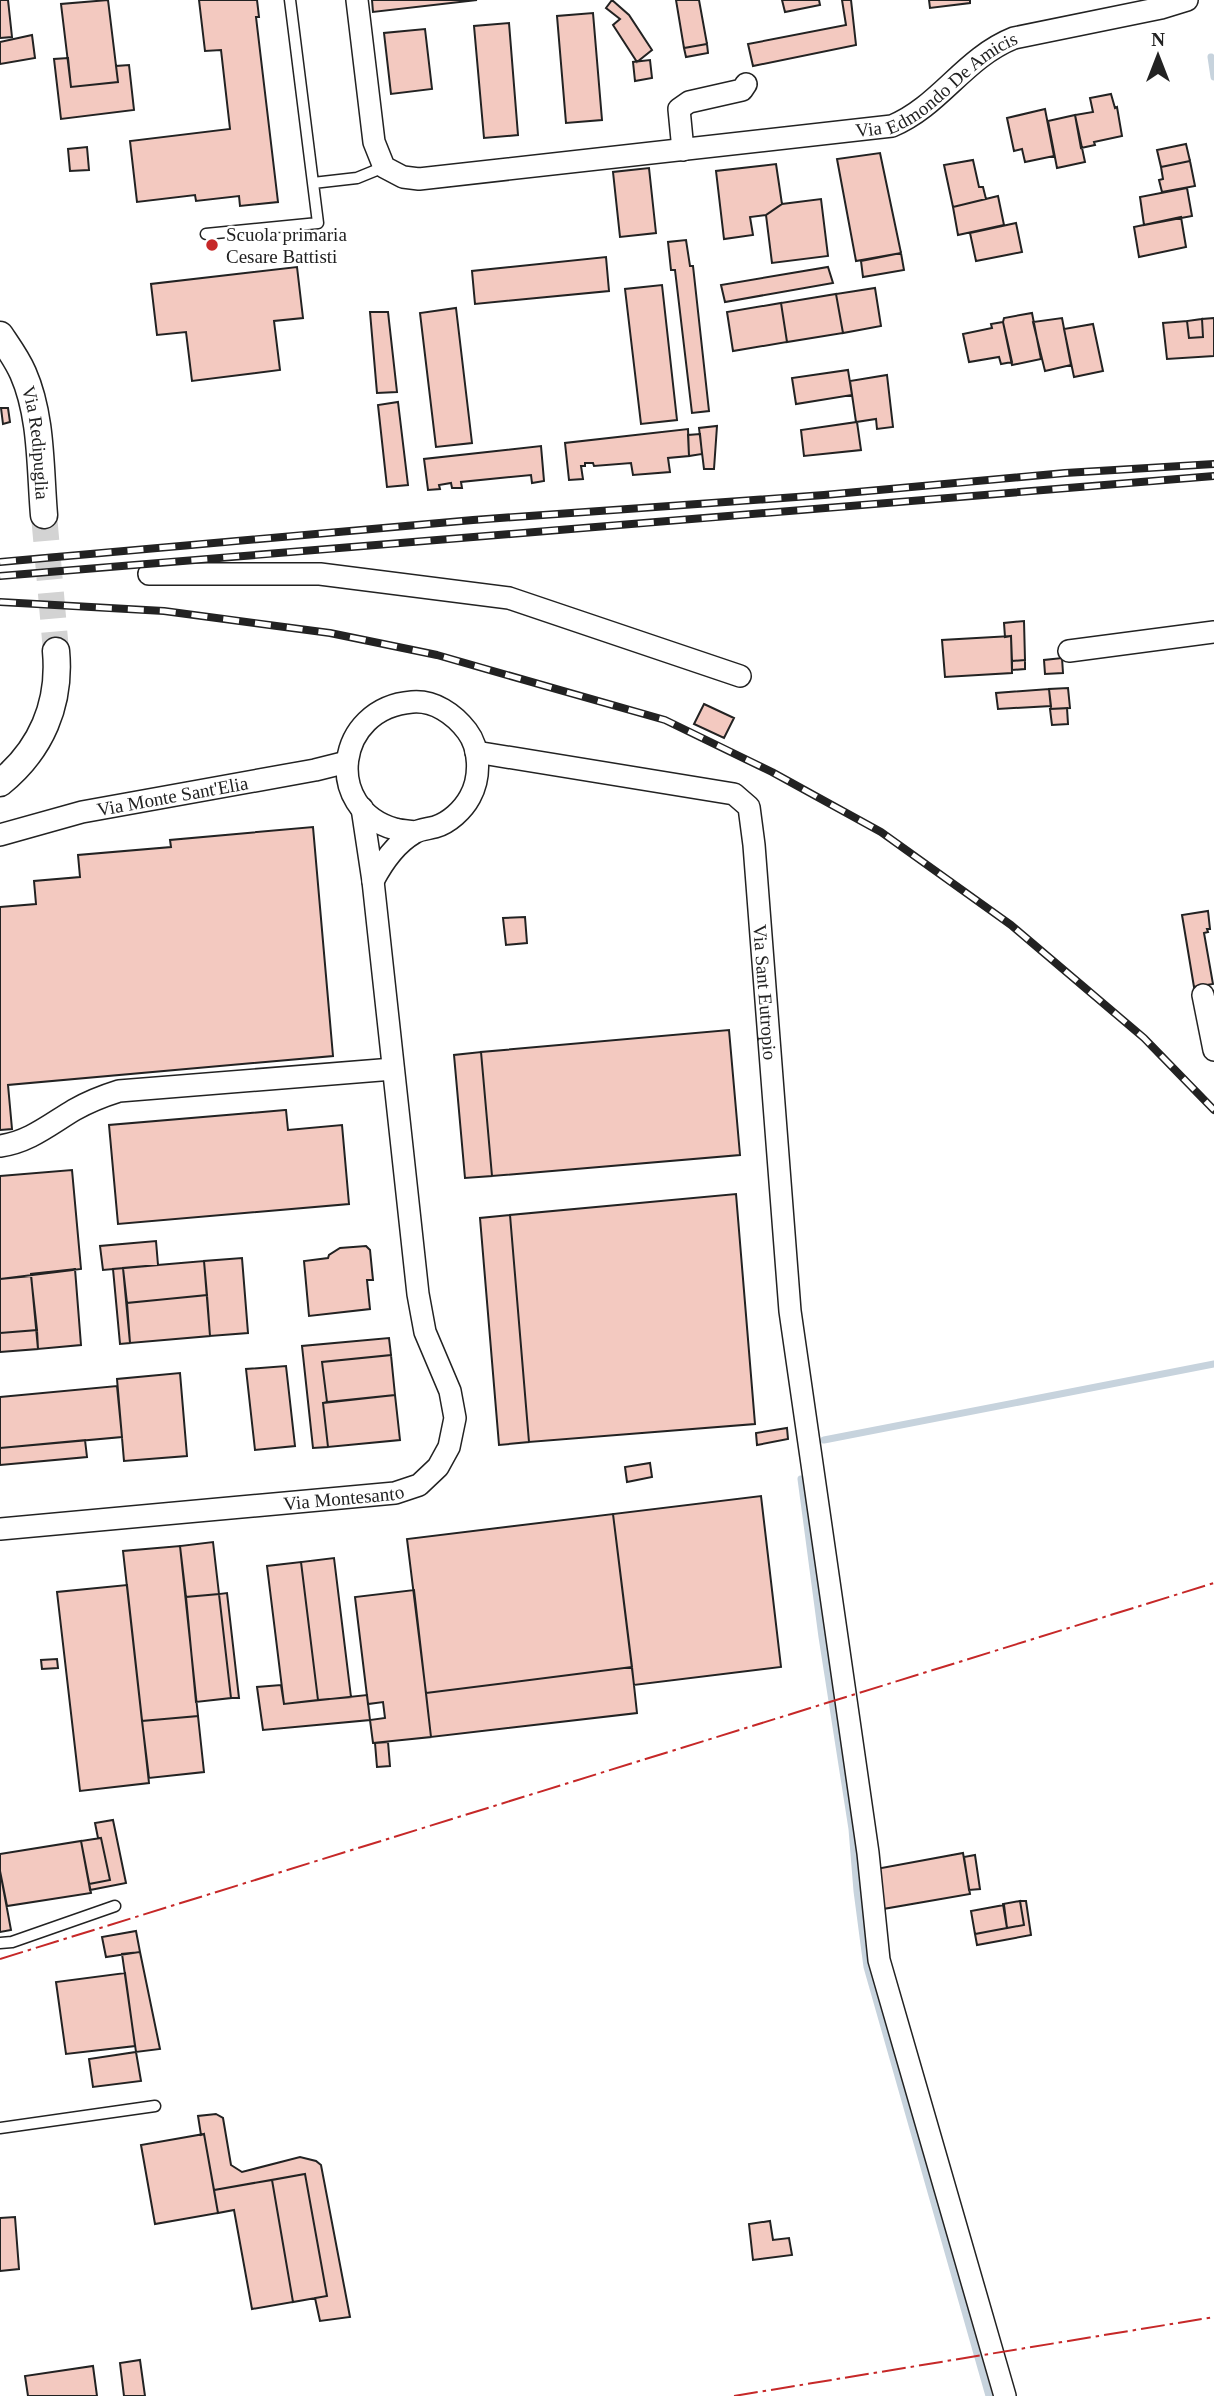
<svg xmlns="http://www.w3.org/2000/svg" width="1214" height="2396" viewBox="0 0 1214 2396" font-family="'Times New Roman',serif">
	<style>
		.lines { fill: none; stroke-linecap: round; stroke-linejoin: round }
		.stream { stroke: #c7d3dd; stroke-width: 7 }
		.building { fill: #f3c9c0; stroke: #222; stroke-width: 2 }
		.tertiary-tunnel { stroke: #d3d3d3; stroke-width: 26; stroke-dasharray: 26 13; stroke-linecap: butt }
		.service-casing { stroke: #222; stroke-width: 13 }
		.minor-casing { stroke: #222; stroke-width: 24 }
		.tertiary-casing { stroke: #222; stroke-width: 29 }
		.service { stroke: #fff; stroke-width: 10 }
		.minor { stroke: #fff; stroke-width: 21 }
		.tertiary { stroke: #fff; stroke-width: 26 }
		.rail-casing { stroke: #222; stroke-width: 8 }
		.rail { stroke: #fff; stroke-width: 5; stroke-dasharray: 16; stroke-linecap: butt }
		.power { stroke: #c62828; stroke-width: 2; stroke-dasharray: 24 5 3.5 5; stroke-linecap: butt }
		.poi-dot { fill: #c62828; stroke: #fff; stroke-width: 2.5 }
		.labels { text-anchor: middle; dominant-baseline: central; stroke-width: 5; stroke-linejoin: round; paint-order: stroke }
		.street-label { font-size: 19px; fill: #222; stroke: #fff }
		.poi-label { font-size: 19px; fill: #222; stroke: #fff; text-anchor: start }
	</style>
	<rect width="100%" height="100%" fill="#fff"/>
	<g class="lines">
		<path class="stream" d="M 1211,57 L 1214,77
			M 824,1440 L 1214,1364
			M 801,1479 L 822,1637 L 852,1829 L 857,1891 L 867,1967 L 989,2396"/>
	</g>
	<path class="building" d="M 0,0 L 8,0 L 12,37 L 0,38 Z
		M 108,0 L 118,82 L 71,87 L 61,4 Z
		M 199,0 L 257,0 L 259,17 L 256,17 L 278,202 L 240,206 L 239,196 L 196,201 L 195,195 L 137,202 L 130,141 L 230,129 L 221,50 L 205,51 Z
		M 372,0 L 477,0 L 373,12 Z
		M 612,0 L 629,15 L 652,50 L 637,62 L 613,25 L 620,19 L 606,8 Z
		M 676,0 L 699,0 L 707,44 L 684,48 Z
		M 782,0 L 819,0 L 820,5 L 785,12 Z
		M 842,0 L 851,0 L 856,45 L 753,66 L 748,44 L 846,25 Z
		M 929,0 L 970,0 L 970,3 L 930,8 Z
		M 593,13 L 602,120 L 566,123 L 557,16 Z
		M 509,23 L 518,135 L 484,138 L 474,26 Z
		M 425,29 L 432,89 L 391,94 L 384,33 Z
		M 32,35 L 35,58 L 0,64 L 0,42 Z
		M 707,44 L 708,53 L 686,57 L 684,48 Z
		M 68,58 L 71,87 L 118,82 L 116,66 L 129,65 L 134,110 L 61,119 L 54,59 Z
		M 650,60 L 652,78 L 635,81 L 633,62 Z
		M 1111,94 L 1115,108 L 1117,107 L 1122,136 L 1094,142 L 1095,145 L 1081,148 L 1075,115 L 1093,112 L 1090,98 Z
		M 1045,109 L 1054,156 L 1025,162 L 1022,149 L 1014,151 L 1007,118 Z
		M 1075,115 L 1085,162 L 1057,168 L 1048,121 Z
		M 1186,144 L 1190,161 L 1161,167 L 1157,150 Z
		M 87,147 L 89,170 L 70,171 L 68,149 Z
		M 880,153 L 901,253 L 856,261 L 837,159 Z
		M 973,160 L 979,187 L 983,187 L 986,199 L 953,207 L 944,165 Z
		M 1190,161 L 1195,186 L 1162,192 L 1159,180 L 1163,179 L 1161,167 Z
		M 776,164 L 782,204 L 766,215 L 750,217 L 753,235 L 724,239 L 716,171 Z
		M 649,168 L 656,233 L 620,237 L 613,172 Z
		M 1187,188 L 1192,216 L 1144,225 L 1140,197 Z
		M 998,196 L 1004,225 L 958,235 L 953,207 Z
		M 821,199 L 828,256 L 772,263 L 766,215 L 782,204 Z
		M 1181,217 L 1186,247 L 1139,257 L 1134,227 Z
		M 1016,223 L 1022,252 L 976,261 L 970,233 Z
		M 686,240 L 690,266 L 693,266 L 709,411 L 692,413 L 675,270 L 671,270 L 668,242 Z
		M 901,253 L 904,270 L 863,277 L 861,261 Z
		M 606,257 L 609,291 L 475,304 L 472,271 Z
		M 297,267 L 303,318 L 274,321 L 280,370 L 192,381 L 186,332 L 157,335 L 151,284 Z
		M 828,267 L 833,283 L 725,302 L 721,285 Z
		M 662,285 L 677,420 L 641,424 L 625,289 Z
		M 875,288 L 881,326 L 843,333 L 836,294 Z
		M 836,294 L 843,333 L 787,342 L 781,303 Z
		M 781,303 L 787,342 L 733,351 L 727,312 Z
		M 456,308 L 472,443 L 436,447 L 420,313 Z
		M 370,312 L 388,312 L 397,392 L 377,393 Z
		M 1032,313 L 1041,359 L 1012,365 L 1003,322 L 1004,318 Z
		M 1062,318 L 1071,365 L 1045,371 L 1033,322 Z
		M 1214,318 L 1214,356 L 1167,359 L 1163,323 L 1187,321 L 1189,338 L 1203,337 L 1202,319 Z
		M 1202,319 L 1203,337 L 1189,338 L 1187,321 Z
		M 1003,322 L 1012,362 L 1001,364 L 999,357 L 969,362 L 963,334 L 992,328 L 991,324 Z
		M 1093,324 L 1103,371 L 1074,377 L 1064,329 Z
		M 848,370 L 852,395 L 796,404 L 792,378 Z
		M 887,375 L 893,427 L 877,429 L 876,419 L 856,422 L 850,381 Z
		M 398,402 L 408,485 L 387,487 L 378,405 Z
		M 1,408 L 8,408 L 10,422 L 3,424 Z
		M 857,422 L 861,450 L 804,456 L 801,430 Z
		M 717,426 L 714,469 L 704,469 L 699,428 Z
		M 688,429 L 689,456 L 668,458 L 670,472 L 633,475 L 631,463 L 594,466 L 593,463 L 585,463 L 585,466 L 581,466 L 583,479 L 569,480 L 565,443 Z
		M 700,434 L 702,454 L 689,456 L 688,435 Z
		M 541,446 L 544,481 L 532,483 L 531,475 L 461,482 L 462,488 L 452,488 L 451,483 L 439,485 L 440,489 L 428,490 L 424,459 Z
		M 1024,621 L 1025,660 L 1012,661 L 1011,636 L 1005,637 L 1004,623 Z
		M 1011,636 L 1012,673 L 945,677 L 942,640 Z
		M 1062,658 L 1063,673 L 1045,674 L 1044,660 Z
		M 1025,660 L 1025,669 L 1012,670 L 1012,661 Z
		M 1068,688 L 1070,708 L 1051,709 L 1049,689 Z
		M 1049,689 L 1051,706 L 998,709 L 996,693 Z
		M 704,704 L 734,718 L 724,738 L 694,724 Z
		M 1067,708 L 1068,724 L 1052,725 L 1050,709 Z
		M 313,827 L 333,1056 L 8,1085 L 12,1129 L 0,1130 L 0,907 L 36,904 L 34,881 L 80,877 L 78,855 L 171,847 L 170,840 Z
		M 1208,911 L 1210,929 L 1207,929 L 1208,932 L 1204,933 L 1213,984 L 1194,987 L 1182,915 Z
		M 525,917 L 527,943 L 506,945 L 503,918 Z
		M 729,1030 L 740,1155 L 492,1176 L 481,1052 Z
		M 481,1052 L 492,1176 L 465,1178 L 454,1055 Z
		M 285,1110 L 286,1110 L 288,1130 L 342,1125 L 349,1204 L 118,1224 L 109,1125 Z
		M 72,1170 L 81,1269 L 0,1279 L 0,1176 Z
		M 736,1194 L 755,1424 L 529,1442 L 510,1215 Z
		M 510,1215 L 529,1442 L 499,1445 L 480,1218 Z
		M 156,1241 L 158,1265 L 103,1270 L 100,1246 Z
		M 366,1246 L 370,1250 L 373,1280 L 367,1280 L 370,1309 L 309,1316 L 304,1261 L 328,1258 L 329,1255 L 340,1248 Z
		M 242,1258 L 248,1333 L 210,1336 L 204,1261 Z
		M 204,1261 L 207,1295 L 127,1303 L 123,1268 Z
		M 123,1268 L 130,1343 L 120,1344 L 113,1269 Z
		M 75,1269 L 81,1345 L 38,1349 L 31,1274 Z
		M 31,1276 L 37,1330 L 0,1333 L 0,1279 Z
		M 207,1295 L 210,1336 L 130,1343 L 127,1303 Z
		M 37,1330 L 38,1349 L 0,1352 L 0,1333 Z
		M 389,1338 L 391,1355 L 322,1362 L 327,1402 L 323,1403 L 328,1447 L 313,1448 L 302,1346 Z
		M 391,1355 L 395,1395 L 327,1402 L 322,1362 Z
		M 286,1366 L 295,1446 L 255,1450 L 246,1369 Z
		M 180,1373 L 187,1456 L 124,1461 L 117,1379 Z
		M 117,1386 L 122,1437 L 0,1448 L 0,1397 Z
		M 395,1395 L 400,1440 L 328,1447 L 323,1403 Z
		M 787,1428 L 788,1439 L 757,1445 L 756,1433 Z
		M 85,1440 L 87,1457 L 0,1465 L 0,1448 Z
		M 650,1463 L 652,1477 L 627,1482 L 625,1467 Z
		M 761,1496 L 781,1667 L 634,1685 L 613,1514 Z
		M 613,1514 L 632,1667 L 426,1693 L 407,1539 Z
		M 213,1542 L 219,1594 L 186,1597 L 180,1546 Z
		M 180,1546 L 198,1716 L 142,1721 L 123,1551 Z
		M 334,1558 L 351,1697 L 318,1700 L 301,1562 Z
		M 301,1562 L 318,1700 L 284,1704 L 267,1566 Z
		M 127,1585 L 149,1783 L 80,1791 L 57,1592 Z
		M 414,1590 L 431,1737 L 373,1743 L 370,1720 L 385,1718 L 383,1702 L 368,1704 L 355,1597 Z
		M 227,1593 L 239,1698 L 231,1698 L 219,1594 Z
		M 219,1594 L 231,1698 L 196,1702 L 186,1597 Z
		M 57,1659 L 58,1668 L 42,1669 L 41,1660 Z
		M 632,1667 L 637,1713 L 431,1737 L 426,1693 Z
		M 281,1685 L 284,1704 L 367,1695 L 370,1720 L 263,1730 L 257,1687 Z
		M 198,1716 L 204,1772 L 149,1778 L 142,1721 Z
		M 388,1742 L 390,1766 L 377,1767 L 375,1743 Z
		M 113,1820 L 126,1883 L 90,1890 L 89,1884 L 110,1880 L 101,1838 L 98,1838 L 95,1823 Z
		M 101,1838 L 110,1880 L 89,1884 L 81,1841 Z
		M 81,1841 L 91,1893 L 7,1906 L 0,1871 L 0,1854 Z
		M 963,1853 L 970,1894 L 883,1909 L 876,1869 Z
		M 975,1855 L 980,1889 L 969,1890 L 964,1857 Z
		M 0,1871 L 11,1930 L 0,1932 Z
		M 1020,1901 L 1024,1925 L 1007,1928 L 1003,1904 Z
		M 1020,1901 L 1026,1901 L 1031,1935 L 977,1945 L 975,1934 L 1024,1925 Z
		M 1004,1905 L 1007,1928 L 975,1934 L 971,1911 Z
		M 136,1931 L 140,1952 L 106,1957 L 102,1937 Z
		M 140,1952 L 160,2049 L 136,2052 L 122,1954 Z
		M 125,1973 L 135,2046 L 66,2054 L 56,1982 Z
		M 136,2052 L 141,2081 L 93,2087 L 89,2059 Z
		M 216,2114 L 223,2118 L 231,2165 L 242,2172 L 300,2157 L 316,2161 L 321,2165 L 350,2317 L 320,2321 L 315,2298 L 327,2296 L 305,2174 L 214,2190 L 204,2134 L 201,2135 L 198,2116 Z
		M 204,2134 L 218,2213 L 155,2224 L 141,2145 Z
		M 305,2174 L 327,2296 L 293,2302 L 272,2180 Z
		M 272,2180 L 293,2302 L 252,2309 L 234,2210 L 218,2213 L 214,2190 Z
		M 15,2217 L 19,2269 L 0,2271 L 0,2218 Z
		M 770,2221 L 773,2240 L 789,2238 L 792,2255 L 753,2260 L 749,2224 Z
		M 140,2360 L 145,2396 L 124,2396 L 120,2363 Z
		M 93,2366 L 97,2396 L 28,2396 L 25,2376 Z"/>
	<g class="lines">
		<path class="tertiary-tunnel" d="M 44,515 L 56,651"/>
		<g class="service-casing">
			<path id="service" d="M 313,183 L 357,178 L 384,167
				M 206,234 L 318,223 L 290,0
				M 0,1943 L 12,1942 L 115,1906
				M 0,2128 L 155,2106"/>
		</g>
		<g class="minor-casing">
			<g id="minor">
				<path id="s1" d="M 357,0 L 374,142 L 384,167 L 403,177 L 419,179 L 892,126 C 940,106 964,58 1014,38 L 1161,8 L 1187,0"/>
				<path d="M 683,150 L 679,109 L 689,102 L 742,90 L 746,84"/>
				<path d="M 149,574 L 320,574 L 509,598 L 740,676"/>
				<path d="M 1069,651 L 1214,632"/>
				<path id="s2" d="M 476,752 L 734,794 L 749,807 L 754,845 L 790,1311 L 868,1853 L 879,1960 L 1005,2396"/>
				<path id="s3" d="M 0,835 L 82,812 L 315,770 L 347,762"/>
				<path d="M 373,881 C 383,862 395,844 414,833 C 420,829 428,829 435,827 C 449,823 463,810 470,797 C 481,777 480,748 467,731 C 454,714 434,700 412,702 C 335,708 323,809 395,829 C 401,831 409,831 416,832"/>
				<path d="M 1203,995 L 1214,1050"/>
				<path d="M 0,1146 C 29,1142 49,1125 74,1110 C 88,1102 103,1096 119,1091 L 393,1069"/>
				<path id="s4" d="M 0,1529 L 395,1493 L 419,1485 L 438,1467 L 449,1447 L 455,1418 L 450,1391 L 425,1332 L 418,1294 L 373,881 L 362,808"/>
			</g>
		</g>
		<g class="tertiary-casing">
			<g id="tertiary">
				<path id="s5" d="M 0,335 C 8,347 17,359 23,373 C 42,416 40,468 44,515"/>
				<path d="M 0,783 C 41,750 61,704 56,651"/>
			</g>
		</g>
		<use href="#service" class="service"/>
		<use href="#minor" class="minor"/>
		<use href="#tertiary" class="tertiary"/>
		<g class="rail-casing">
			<path id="rail" d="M 0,562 L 473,520 L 824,495 L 1065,473 L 1214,464
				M 0,576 L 1214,476
				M 0,602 L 164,611 L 330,633 L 437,655 L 665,720 L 772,772 L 881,832 L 1011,925 L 1144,1038 L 1214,1110"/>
		</g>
		<use href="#rail" class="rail"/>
		<path class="power" d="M 0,1959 L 1214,1583
			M 734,2396 L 1214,2317"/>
	</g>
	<circle class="poi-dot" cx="212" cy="245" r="7"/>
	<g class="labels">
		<g class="street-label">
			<text stroke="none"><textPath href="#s1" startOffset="742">Via Edmondo De Amicis</textPath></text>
			<text stroke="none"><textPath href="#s5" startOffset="116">Via Redipuglia</textPath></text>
			<text stroke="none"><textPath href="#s3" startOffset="177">Via Monte Sant'Elia</textPath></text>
			<text stroke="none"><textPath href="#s2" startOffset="467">Via Sant Eutropio</textPath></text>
			<text stroke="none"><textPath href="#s4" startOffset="345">Via Montesanto</textPath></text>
		</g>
		<g class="poi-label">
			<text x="226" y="234">Scuola primaria<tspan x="226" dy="22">Cesare Battisti</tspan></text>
		</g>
	</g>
	<g transform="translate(1158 56)" stroke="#ffffff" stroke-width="5" paint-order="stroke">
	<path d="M0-5L12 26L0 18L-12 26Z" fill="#222222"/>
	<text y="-10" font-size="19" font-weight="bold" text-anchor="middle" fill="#222222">N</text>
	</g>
</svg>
